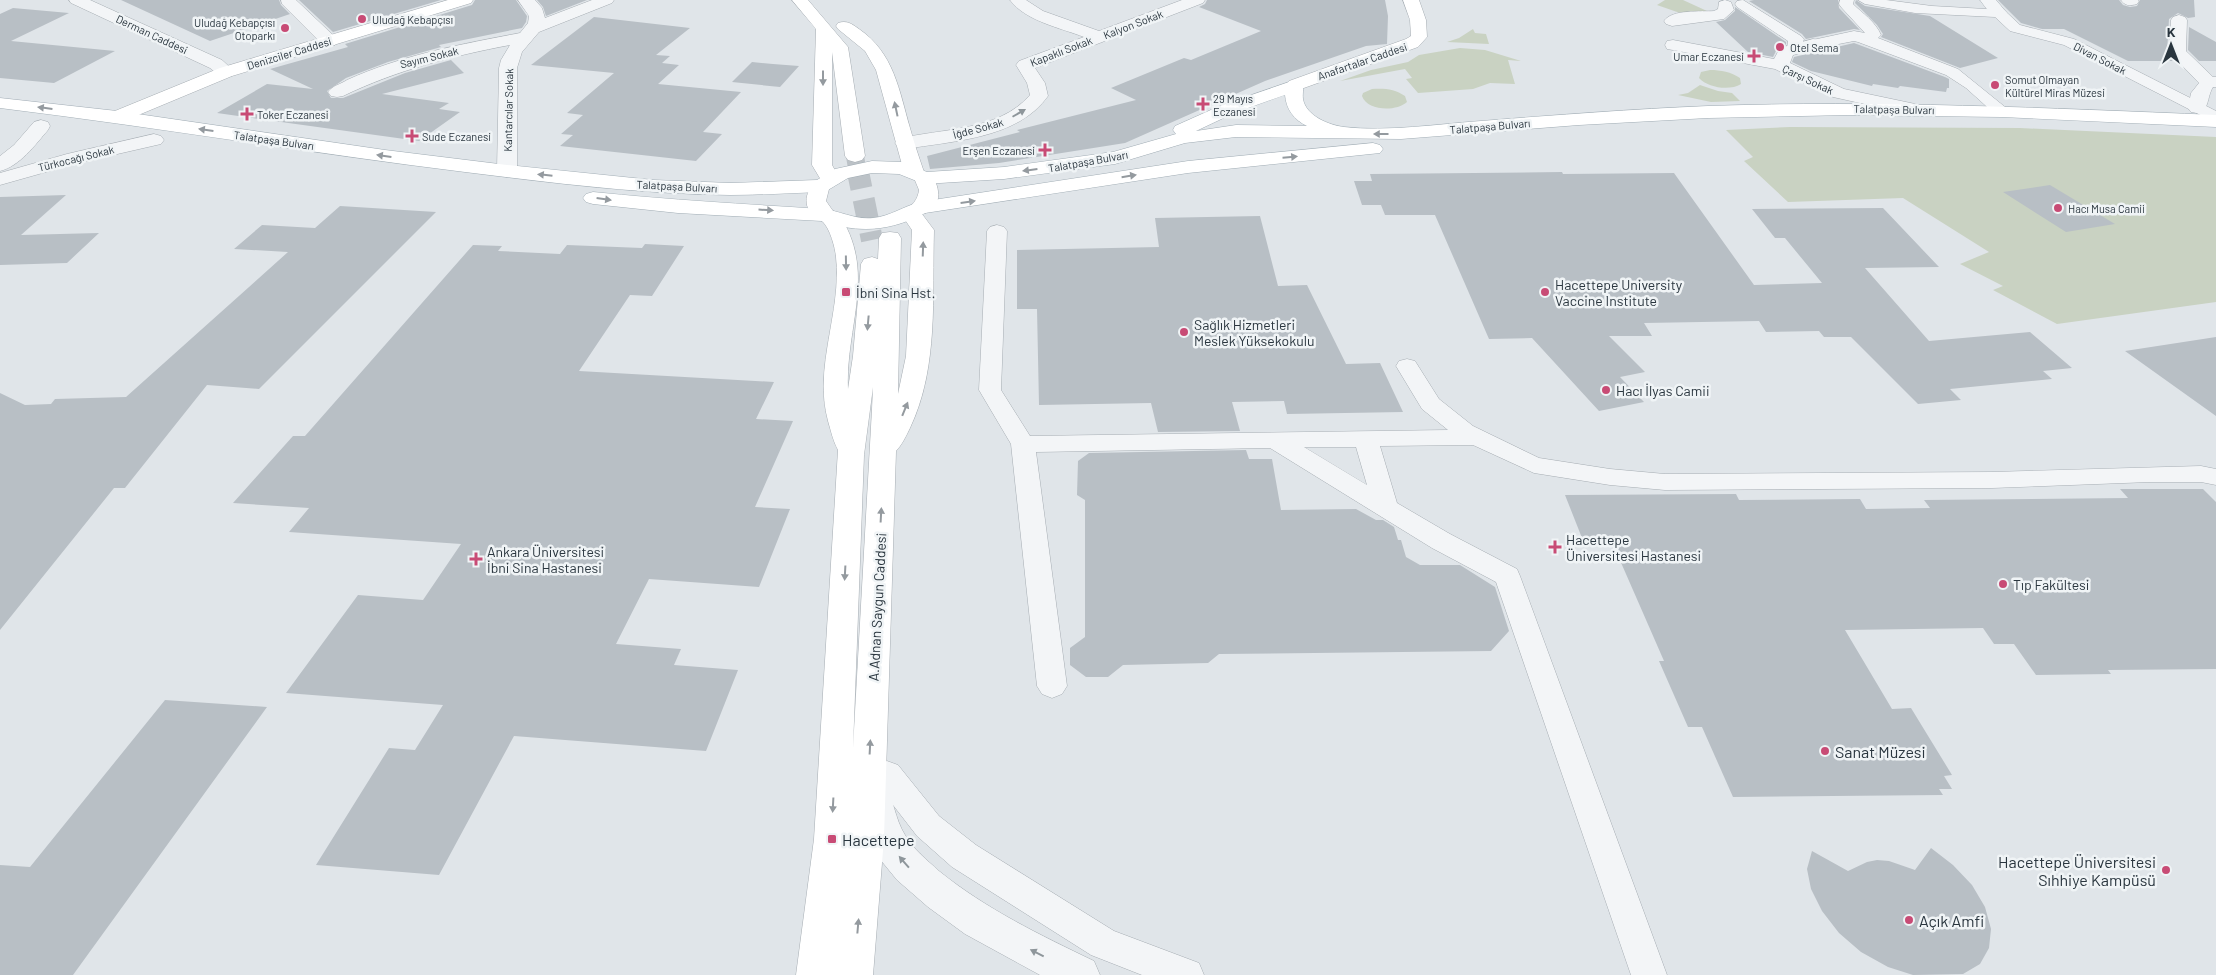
<svg xmlns="http://www.w3.org/2000/svg" width="2216" height="975" viewBox="0 0 2216 975" font-family="Barlow,sans-serif">
	<style>
		.green { fill: #c9d2c2 }
		.building { fill: #b8bfc5 }
		.lines { fill: none; stroke-linecap: round; stroke-linejoin: round }
		.secondary-tunnel-far1 { stroke: #bcc2c7; stroke-width: 18; stroke-dasharray: 18 9; stroke-linecap: butt }
		.secondary-tunnel { stroke: #bcc2c7; stroke-width: 22; stroke-dasharray: 22 11; stroke-linecap: butt }
		.pedestrian-casing { stroke: #a6adb3; stroke-width: 1 }
		.minor-casing { stroke: #a6adb3; stroke-width: 1 }
		.secondary-casing { stroke: #a6adb3; stroke-width: 1 }
		.primary-casing { stroke: #a0acb4; stroke-width: 1 }
		.pedestrian { fill: #f3f5f7; fill-rule: evenodd }
		.minor { fill: #f3f5f7; fill-rule: evenodd }
		.secondary { fill: #fff; fill-rule: evenodd }
		.primary { fill: #fff; fill-rule: evenodd }
		.oneway { fill: #949a9f }
		.oneway2 { fill: #8e969b }
		.poi-dot { fill: #c84b75; stroke: #f0f4f6; stroke-width: 2 }
		.labels { text-anchor: middle; dominant-baseline: central; stroke-width: 5; stroke-linejoin: round; paint-order: stroke }
		.far-poi-label { font-size: 11px; fill: #2a363f; stroke: #f0f4f6; text-anchor: start }
		.far-street-label { font-size: 11px; fill: #2a363f; stroke: #f0f4f6 }
		.poi-label { font-size: 14px; fill: #2a363f; stroke: #f0f4f6; text-anchor: start }
		.street-label { font-size: 14px; fill: #2a363f; stroke: #f0f4f6 }
		.near-poi-label { font-size: 16px; fill: #2a363f; stroke: #f0f4f6; text-anchor: start }
	</style>
	<rect width="100%" height="100%" fill="#e0e5e9"/>
	<path class="green" d="M 1665,0 L 1683,0 L 1707,11 L 1680,13 L 1657,5 Z
		M 1473,29 L 1475,33 L 1486,34 L 1489,44 L 1447,42 L 1459,38 Z
		M 1460,48 L 1485,50 L 1521,61 L 1508,60 L 1515,84 L 1490,83 L 1473,89 L 1418,93 L 1406,79 L 1412,78 L 1405,69 L 1340,81 L 1371,70 L 1408,62 L 1419,55 Z
		M 1710,70 C 1721,70 1731,72 1740,78 L 1741,84 C 1730,91 1708,88 1699,78 L 1701,72 Z
		M 1700,85 L 1718,91 L 1732,93 L 1740,101 L 1711,102 L 1678,95 L 1688,93 Z
		M 1372,89 C 1384,88 1395,89 1405,96 L 1407,102 C 1396,112 1367,111 1362,96 L 1363,93 Z
		M 1790,127 L 2020,128 L 2216,137 L 2216,302 L 2057,324 L 1993,290 L 2003,286 L 1960,264 L 1989,252 L 1903,198 L 1788,202 L 1744,161 L 1753,157 L 1726,130 Z"/>
	<path class="building" d="M 121,0 L 279,0 L 281,5 L 290,14 L 210,41 Z
		M 299,0 L 441,0 L 333,32 Z
		M 475,0 L 516,0 L 527,16 L 526,22 L 522,28 L 439,45 L 441,47 L 388,62 L 346,78 L 327,91 L 331,98 L 343,98 L 405,73 L 451,60 L 464,73 L 382,94 L 449,103 L 439,109 L 460,112 L 419,141 L 217,113 L 267,84 L 313,89 L 270,69 L 348,47 L 345,44 L 472,5 Z
		M 537,0 L 587,0 L 546,16 L 543,7 Z
		M 1207,0 L 1385,0 L 1388,16 L 1387,44 L 1366,46 L 1265,81 L 1125,143 L 999,163 L 930,169 L 927,156 L 1020,132 L 1017,130 L 1136,100 L 1111,88 L 1184,58 L 1191,60 L 1261,31 L 1199,7 L 1205,4 Z
		M 1754,0 L 1838,0 L 1839,8 L 1860,30 L 1854,29 L 1806,39 L 1802,34 L 1749,1 Z
		M 1856,0 L 1865,6 L 1930,16 L 1998,58 L 1960,68 L 1881,37 L 1883,34 L 1877,25 L 1855,3 Z
		M 1998,0 L 2119,0 L 2123,5 L 2130,7 L 2137,6 L 2140,0 L 2194,0 L 2195,17 L 2188,18 L 2178,13 L 2169,19 L 2167,52 L 2175,61 L 2128,61 L 2064,29 L 2042,29 L 2021,23 Z
		M 1735,7 L 1786,42 L 1786,45 L 1778,47 L 1773,57 L 1748,52 L 1716,22 L 1725,20 L 1735,11 Z
		M 13,8 L 69,13 L 11,41 L 115,51 L 54,83 L 0,78 L 0,14 Z
		M 594,17 L 690,28 L 656,55 L 670,56 L 662,63 L 679,65 L 658,84 L 741,92 L 703,132 L 722,134 L 696,161 L 560,146 L 573,135 L 561,134 L 583,115 L 567,113 L 614,73 L 531,65 Z
		M 2189,27 L 2216,42 L 2216,61 L 2199,61 L 2188,50 Z
		M 1854,43 L 1945,77 L 1949,79 L 1949,88 L 1947,88 L 1946,92 L 1900,86 L 1898,88 L 1873,84 L 1872,86 L 1811,71 L 1792,62 L 1794,57 Z
		M 752,62 L 773,64 L 799,66 L 780,87 L 732,82 Z
		M 1562,172 L 1563,174 L 1674,173 L 1754,285 L 1822,283 L 1785,238 L 1775,238 L 1752,209 L 1883,208 L 1939,267 L 1865,268 L 1929,341 L 2030,332 L 2072,368 L 2043,371 L 2052,379 L 1950,389 L 1961,400 L 1918,404 L 1851,337 L 1824,337 L 1819,331 L 1766,332 L 1759,321 L 1644,323 L 1652,336 L 1609,336 L 1645,372 L 1620,377 L 1644,402 L 1599,411 L 1532,338 L 1489,339 L 1435,215 L 1385,215 L 1381,205 L 1362,205 L 1354,181 L 1372,181 L 1370,174 Z
		M 2050,185 L 2115,224 L 2066,232 L 2003,192 Z
		M 66,195 L 21,235 L 99,233 L 67,263 L 0,265 L 0,197 Z
		M 340,206 L 436,212 L 259,389 L 207,385 L 125,488 L 114,488 L 0,630 L 0,393 L 25,405 L 51,404 L 55,399 L 126,397 L 288,252 L 234,249 L 262,225 L 315,228 Z
		M 1260,216 L 1278,286 L 1307,285 L 1346,364 L 1380,363 L 1403,412 L 1287,414 L 1284,401 L 1232,402 L 1240,431 L 1158,432 L 1151,403 L 1039,405 L 1037,309 L 1017,309 L 1017,250 L 1159,247 L 1155,218 Z
		M 645,244 L 684,246 L 652,296 L 630,295 L 579,371 L 774,382 L 756,419 L 793,421 L 755,507 L 790,509 L 759,587 L 649,579 L 616,644 L 681,649 L 674,665 L 738,670 L 706,751 L 514,736 L 439,875 L 316,865 L 389,748 L 415,750 L 443,705 L 286,693 L 358,595 L 423,600 L 461,544 L 289,532 L 309,508 L 233,503 L 293,436 L 305,436 L 473,245 L 502,246 L 498,251 L 560,254 L 567,245 L 642,248 Z
		M 2216,337 L 2216,416 L 2125,351 Z
		M 1246,450 L 1249,459 L 1272,459 L 1281,510 L 1356,509 L 1376,520 L 1383,520 L 1394,527 L 1398,540 L 1401,540 L 1406,557 L 1420,565 L 1460,565 L 1495,587 L 1509,631 L 1491,651 L 1219,654 L 1208,663 L 1123,665 L 1108,677 L 1086,677 L 1070,665 L 1070,648 L 1085,637 L 1085,500 L 1077,495 L 1078,461 L 1089,453 Z
		M 2120,489 L 2203,489 L 2216,502 L 2216,669 L 2108,670 L 2111,674 L 2036,675 L 2014,644 L 1994,644 L 1983,628 L 1845,630 L 1892,709 L 1911,708 L 1952,775 L 1944,776 L 1952,789 L 1939,789 L 1943,795 L 1733,797 L 1702,727 L 1688,727 L 1659,661 L 1664,661 L 1612,542 L 1584,543 L 1565,495 L 1736,494 L 1739,500 L 1860,499 L 1866,509 L 1930,508 L 1924,500 L 2128,498 Z
		M 165,700 L 267,707 L 73,975 L 0,975 L 0,865 L 30,867 Z
		M 1931,848 L 1953,865 L 1972,885 L 1985,907 L 1991,929 L 1989,948 L 1980,964 L 1963,974 L 1913,975 L 1888,967 L 1861,952 L 1839,933 L 1822,911 L 1811,889 L 1807,869 L 1812,851 L 1848,871 L 1867,862 L 1877,860 L 1889,861 L 1915,870 Z"/>
	<g class="lines">
		<path class="secondary-tunnel-far1" d="M 855,156 L 857,168"/>
		<path class="secondary-tunnel" d="M 857,167 L 872,240"/>
		<g class="pedestrian-casing">
			<path id="pedestrian" d="M 1743,0 L 1801,36 L 1804,39 L 1800,51 L 1790,51 L 1787,48 L 1788,41 L 1737,7 L 1735,4 L 1737,1 Z
				M 1840,0 L 1854,0 L 1853,4 C 1863,14 1875,21 1881,35 L 1878,38 L 1958,69 L 2010,111 L 2008,115 L 1996,115 L 1966,88 L 1946,75 L 1858,42 L 1854,41 L 1813,49 L 1808,47 L 1805,44 L 1808,41 L 1854,31 L 1865,33 L 1841,7 L 1839,4 Z
				M 1858,0 L 1886,0 L 1932,6 L 2004,10 L 2020,25 L 2074,39 L 2216,111 L 2216,123 L 2064,45 L 2010,31 L 1995,17 L 1915,13 L 1865,4 Z
				M 997,225 L 1004,227 L 1007,231 L 1001,390 L 1030,436 L 1448,430 L 1422,409 L 1396,366 L 1399,361 L 1407,359 L 1415,361 L 1439,399 L 1473,426 L 1539,458 L 1610,469 L 1665,474 L 1992,472 L 2201,466 L 2216,469 L 2216,485 L 2201,482 L 2150,482 L 1992,488 L 1665,490 L 1610,485 L 1534,473 L 1473,445 L 1380,446 L 1397,503 L 1450,534 L 1517,569 L 1520,576 L 1667,975 L 1631,975 L 1496,582 L 1432,548 L 1270,448 L 1036,452 L 1067,686 L 1062,694 L 1052,698 L 1042,694 L 1037,686 L 1011,444 L 979,390 L 987,231 L 990,227 ZM 1304,447 L 1356,447 L 1367,485 Z
				M 887,761 L 898,765 L 939,816 L 976,845 L 1114,931 L 1199,963 L 1204,975 L 1142,975 L 1091,955 L 952,867 L 917,836 L 876,783 L 871,774 L 876,765 Z"/>
		</g>
		<g class="minor-casing">
			<path id="minor" d="M 69,0 L 90,0 L 222,60 L 235,72 L 232,76 L 220,76 L 210,68 L 71,3 Z
				M 281,0 L 296,0 L 335,37 L 337,41 L 335,45 L 323,45 L 282,4 Z
				M 518,0 L 535,0 L 542,8 L 545,18 L 592,0 L 614,0 L 612,3 L 539,32 L 522,52 L 517,68 L 517,171 L 514,175 L 507,177 L 500,175 L 497,171 L 499,68 L 501,60 L 510,45 C 452,56 397,70 343,96 L 337,97 L 331,96 L 328,92 C 332,86 341,84 347,80 C 402,55 462,44 520,33 L 528,23 L 529,16 Z
				M 1010,0 L 1026,0 L 1043,11 L 1099,31 L 1182,0 L 1205,0 L 1203,3 L 1035,68 L 1045,83 L 1048,96 C 1018,139 952,141 905,149 L 898,147 L 895,143 L 898,139 C 942,128 998,132 1030,95 L 1027,83 L 1016,65 L 1019,61 L 1084,37 C 1061,28 1025,21 1010,0 Z
				M 1725,0 L 1731,2 L 1734,10 L 1724,19 L 1672,26 L 1666,24 L 1664,21 C 1672,9 1701,12 1714,11 L 1718,9 L 1719,2 Z
				M 1980,0 L 1996,0 L 2007,13 L 2005,16 C 1992,19 1987,9 1980,0 Z
				M 2121,0 L 2138,0 L 2139,1 L 2137,4 C 2130,6 2125,6 2121,0 Z
				M 2179,15 L 2185,17 L 2187,20 L 2186,51 L 2213,77 L 2216,77 L 2216,87 L 2213,87 C 2208,95 2209,104 2203,112 L 2197,113 L 2191,112 L 2188,108 L 2191,93 L 2199,83 L 2169,52 L 2171,20 L 2173,17 Z
				M 1813,39 L 1819,40 L 1821,44 L 1819,48 L 1793,55 L 1790,63 L 1844,89 L 1920,105 L 1923,109 L 1920,113 L 1914,115 L 1833,97 L 1775,69 L 1673,50 L 1667,49 L 1665,45 L 1667,41 L 1673,40 L 1774,59 L 1780,48 Z
				M 41,120 L 48,122 L 50,126 L 48,130 C 35,145 20,166 0,171 L 0,156 L 14,145 L 34,122 Z
				M 154,134 L 161,136 L 164,140 L 161,144 L 78,163 L 0,185 L 0,173 L 67,154 Z
				M 873,777 L 885,781 C 893,798 895,819 905,835 C 913,849 927,860 939,871 C 986,909 1040,935 1094,961 L 1100,975 L 1040,975 L 965,934 L 928,907 L 897,880 L 879,858 L 868,834 L 856,792 L 861,781 Z"/>
		</g>
		<g class="secondary-casing">
			<path id="secondary" d="M 448,0 L 473,0 L 471,3 L 232,76 L 124,121 L 117,123 L 110,121 L 108,117 L 110,113 L 220,68 Z
				M 792,0 L 808,0 L 848,47 L 865,156 L 862,160 L 855,162 L 848,160 L 845,156 L 832,52 L 832,165 L 840,179 L 837,183 L 830,185 L 826,201 L 833,211 L 838,213 C 878,271 845,327 848,389 L 853,356 L 861,264 L 864,259 L 872,257 L 878,259 L 879,238 L 882,233 L 890,232 L 898,233 L 901,238 L 898,394 L 906,356 L 912,230 L 901,214 L 904,210 C 912,207 918,199 919,190 L 914,178 L 907,176 L 904,172 L 876,70 L 865,51 L 838,29 L 836,26 L 838,23 C 847,20 852,24 859,29 C 894,53 899,90 910,128 C 914,143 919,157 924,172 L 931,174 C 941,188 943,209 922,214 L 934,230 C 932,296 939,367 910,428 C 906,436 902,445 896,451 L 884,838 L 873,975 L 796,975 L 814,839 L 838,450 C 833,441 831,431 828,421 C 813,366 842,313 836,257 C 835,247 830,229 823,222 C 821,220 818,220 817,218 C 802,208 805,194 814,182 L 821,180 L 812,165 L 816,29 ZM 873,387 L 872,409 L 853,748 L 864,455 Z
				M 1403,0 L 1419,0 L 1426,20 L 1427,37 L 1418,47 L 1301,89 L 1295,90 L 1289,89 L 1286,85 L 1289,81 L 1406,39 L 1411,36 L 1410,20 Z"/>
		</g>
		<g class="primary-casing">
			<path id="primary" d="M 1295,80 L 1301,81 C 1305,87 1302,92 1303,99 C 1306,116 1329,125 1344,127 C 1387,132 1438,124 1481,121 C 1557,115 1633,109 1708,106 C 1878,100 2047,108 2216,115 L 2216,127 L 2002,117 L 1849,115 L 1708,118 L 1579,125 L 1401,139 L 1236,137 L 1185,143 L 1115,164 L 1004,179 L 924,184 L 899,174 L 872,173 L 848,178 L 828,190 L 821,192 C 791,193 760,195 730,195 C 641,194 553,183 465,172 C 310,153 155,127 0,108 L 0,98 L 117,111 L 385,150 L 507,165 L 653,180 L 731,183 L 817,180 L 835,169 L 872,161 L 902,162 L 927,172 L 1004,167 L 1113,152 L 1176,134 L 1173,130 L 1175,126 L 1222,105 ZM 1285,95 C 1286,109 1294,120 1307,126 L 1236,125 L 1196,131 L 1234,113 Z
				M 1373,143 L 1380,145 L 1383,149 L 1380,153 L 1188,173 L 925,213 C 891,231 859,234 822,221 L 678,213 L 593,204 L 586,202 L 583,198 L 586,194 L 593,192 C 669,200 745,204 821,209 C 839,210 854,220 873,218 C 891,216 904,206 920,202 L 1188,161 Z"/>
		</g>
		<use href="#pedestrian" class="pedestrian"/>
		<use href="#minor" class="minor"/>
		<use href="#secondary" class="secondary"/>
		<use href="#primary" class="primary"/>
	</g>
	<defs><path id="oneway-solid" d="M-6-.8H1V-3.2L6.5 0L1 3.2V.8H-6Z" transform="scale(1.25)"/></defs>
	<g class="oneway">
		<use href="#oneway-solid" transform="translate(823 78) rotate(90)"/>
		<use href="#oneway-solid" transform="translate(45 108) rotate(-173)"/>
		<use href="#oneway-solid" transform="translate(896 109) rotate(-102)"/>
		<use href="#oneway-solid" transform="translate(206 130) rotate(-172)"/>
		<use href="#oneway-solid" transform="translate(1381 134) rotate(-180)"/>
		<use href="#oneway-solid" transform="translate(384 156) rotate(-172)"/>
		<use href="#oneway-solid" transform="translate(1290 157) rotate(-5)"/>
		<use href="#oneway-solid" transform="translate(1030 170) rotate(173)"/>
		<use href="#oneway-solid" transform="translate(545 175) rotate(-174)"/>
		<use href="#oneway-solid" transform="translate(1129 176) rotate(-9)"/>
		<use href="#oneway-solid" transform="translate(604 199) rotate(8)"/>
		<use href="#oneway-solid" transform="translate(968 202) rotate(-8)"/>
		<use href="#oneway-solid" transform="translate(766 210) rotate(3)"/>
		<use href="#oneway-solid" transform="translate(923 249) rotate(-88)"/>
		<use href="#oneway-solid" transform="translate(846 263) rotate(89)"/>
		<use href="#oneway-solid" transform="translate(868 323) rotate(95)"/>
		<use href="#oneway-solid" transform="translate(905 409) rotate(-68)"/>
		<use href="#oneway-solid" transform="translate(881 515) rotate(-87)"/>
		<use href="#oneway-solid" transform="translate(845 573) rotate(93)"/>
		<use href="#oneway-solid" transform="translate(870 747) rotate(-87)"/>
		<use href="#oneway-solid" transform="translate(833 805) rotate(93)"/>
		<use href="#oneway-solid" transform="translate(858 926) rotate(-85)"/>
	</g>
	<g class="oneway2">
		<use href="#oneway-solid" transform="translate(1019 113) rotate(-30)"/>
		<use href="#oneway-solid" transform="translate(904 862) rotate(-131)"/>
		<use href="#oneway-solid" transform="translate(1037 953) rotate(-153)"/>
	</g>
	<g class="poi-dot">
		<circle cx="362" cy="19" r="5"/>
		<circle cx="285" cy="28" r="5"/>
		<circle cx="1780" cy="47" r="5"/>
		<path d="M1751.5 48.5h5v5h5v5h-5v5h-5v-5h-5v-5h5z"/>
		<circle cx="1995" cy="85" r="5"/>
		<path d="M1200.5 96.5h5v5h5v5h-5v5h-5v-5h-5v-5h5z"/>
		<path d="M244.5 106.5h5v5h5v5h-5v5h-5v-5h-5v-5h5z"/>
		<path d="M409.5 128.5h5v5h5v5h-5v5h-5v-5h-5v-5h5z"/>
		<path d="M1042.5 142.5h5v5h5v5h-5v5h-5v-5h-5v-5h5z"/>
		<circle cx="2058" cy="208" r="5"/>
		<rect x="841" y="287" width="10" height="10" rx="2.5"/>
		<circle cx="1545" cy="292" r="5"/>
		<circle cx="1184" cy="332" r="5"/>
		<circle cx="1606" cy="390" r="5"/>
		<path d="M1552.5 539.5h5v5h5v5h-5v5h-5v-5h-5v-5h5z"/>
		<path d="M473.5 551.5h5v5h5v5h-5v5h-5v-5h-5v-5h5z"/>
		<circle cx="2003" cy="584" r="5"/>
		<circle cx="1825" cy="751" r="5"/>
		<rect x="827" y="834" width="10" height="10" rx="2.5"/>
		<circle cx="2166" cy="870" r="5"/>
		<circle cx="1909" cy="920" r="5"/>
	</g>
	<g class="labels">
		<g class="far-poi-label">
			<text x="372" y="19">Uludağ Kebapçısı</text>
			<text x="275" y="22" text-anchor="end">Uludağ Kebapçısı<tspan x="275" dy="13">Otoparkı</tspan></text>
			<text x="1790" y="47">Otel Sema</text>
			<text x="1744" y="56" text-anchor="end">Umar Eczanesi</text>
			<text x="2005" y="79">Somut Olmayan<tspan x="2005" dy="13">Kültürel Miras Müzesi</tspan></text>
			<text x="1213" y="98">29 Mayıs<tspan x="1213" dy="13">Eczanesi</tspan></text>
			<text x="257" y="114">Toker Eczanesi</text>
			<text x="422" y="136">Sude Eczanesi</text>
			<text x="1035" y="150" text-anchor="end">Erşen Eczanesi</text>
			<text x="2068" y="208">Hacı Musa Camii</text>
		</g>
		<g class="far-street-label">
			<text transform="translate(1133 24) rotate(-21)">Kalyon Sokak</text>
			<text transform="translate(152 34) rotate(25)">Derman Caddesi</text>
			<text transform="translate(1061 51) rotate(-21)">Kapaklı Sokak</text>
			<text transform="translate(289 53) rotate(-17)">Denizciler Caddesi</text>
			<text transform="translate(429 57) rotate(-14)">Sayım Sokak</text>
			<text transform="translate(2100 58) rotate(27)">Divan Sokak</text>
			<text transform="translate(1362 61) rotate(-19)">Anafartalar Caddesi</text>
			<text transform="translate(1808 79) rotate(25)">Çarşı Sokak</text>
			<text transform="translate(1894 109) rotate(1)">Talatpaşa Bulvarı</text>
			<text transform="translate(508 110) rotate(-89)">Kantarcılar Sokak</text>
			<text transform="translate(1490 126) rotate(-5)">Talatpaşa Bulvarı</text>
			<text transform="translate(978 128) rotate(-15)">İğde Sokak</text>
			<text transform="translate(274 140) rotate(8)">Talatpaşa Bulvarı</text>
			<text transform="translate(76 158) rotate(-14)">Türkocağı Sokak</text>
			<text transform="translate(1088 161) rotate(-10)">Talatpaşa Bulvarı</text>
			<text transform="translate(677 186) rotate(3)">Talatpaşa Bulvarı</text>
		</g>
		<g class="poi-label">
			<text x="1555" y="284">Hacettepe University<tspan x="1555" dy="16">Vaccine Institute</tspan></text>
			<text x="856" y="292">İbni Sina Hst.</text>
			<text x="1194" y="324">Sağlık Hizmetleri<tspan x="1194" dy="16">Meslek Yüksekokulu</tspan></text>
			<text x="1616" y="390">Hacı İlyas Camii</text>
			<text x="1566" y="539">Hacettepe<tspan x="1566" dy="16">Üniversitesi Hastanesi</tspan></text>
			<text x="487" y="551">Ankara Üniversitesi<tspan x="487" dy="16">İbni Sina Hastanesi</tspan></text>
			<text x="2013" y="584">Tıp Fakültesi</text>
		</g>
		<g class="street-label">
			<text transform="translate(877 607) rotate(-87)">A.Adnan Saygun Caddesi</text>
		</g>
		<g class="near-poi-label">
			<text x="1835" y="751">Sanat Müzesi</text>
			<text x="842" y="839">Hacettepe</text>
			<text x="2156" y="861" text-anchor="end">Hacettepe Üniversitesi<tspan x="2156" dy="18">Sıhhiye Kampüsü</tspan></text>
			<text x="1919" y="920">Açık Amfi</text>
		</g>
	</g>
	<g transform="translate(2171 45)" stroke="#f0f4f6" stroke-width="4" paint-order="stroke">
	<path d="M0-4L9 19L0 12L-9 19Z" fill="#2a363f"/>
	<text y="-8" font-size="14" font-weight="bold" text-anchor="middle" fill="#2a363f">K</text>
	</g>
</svg>
